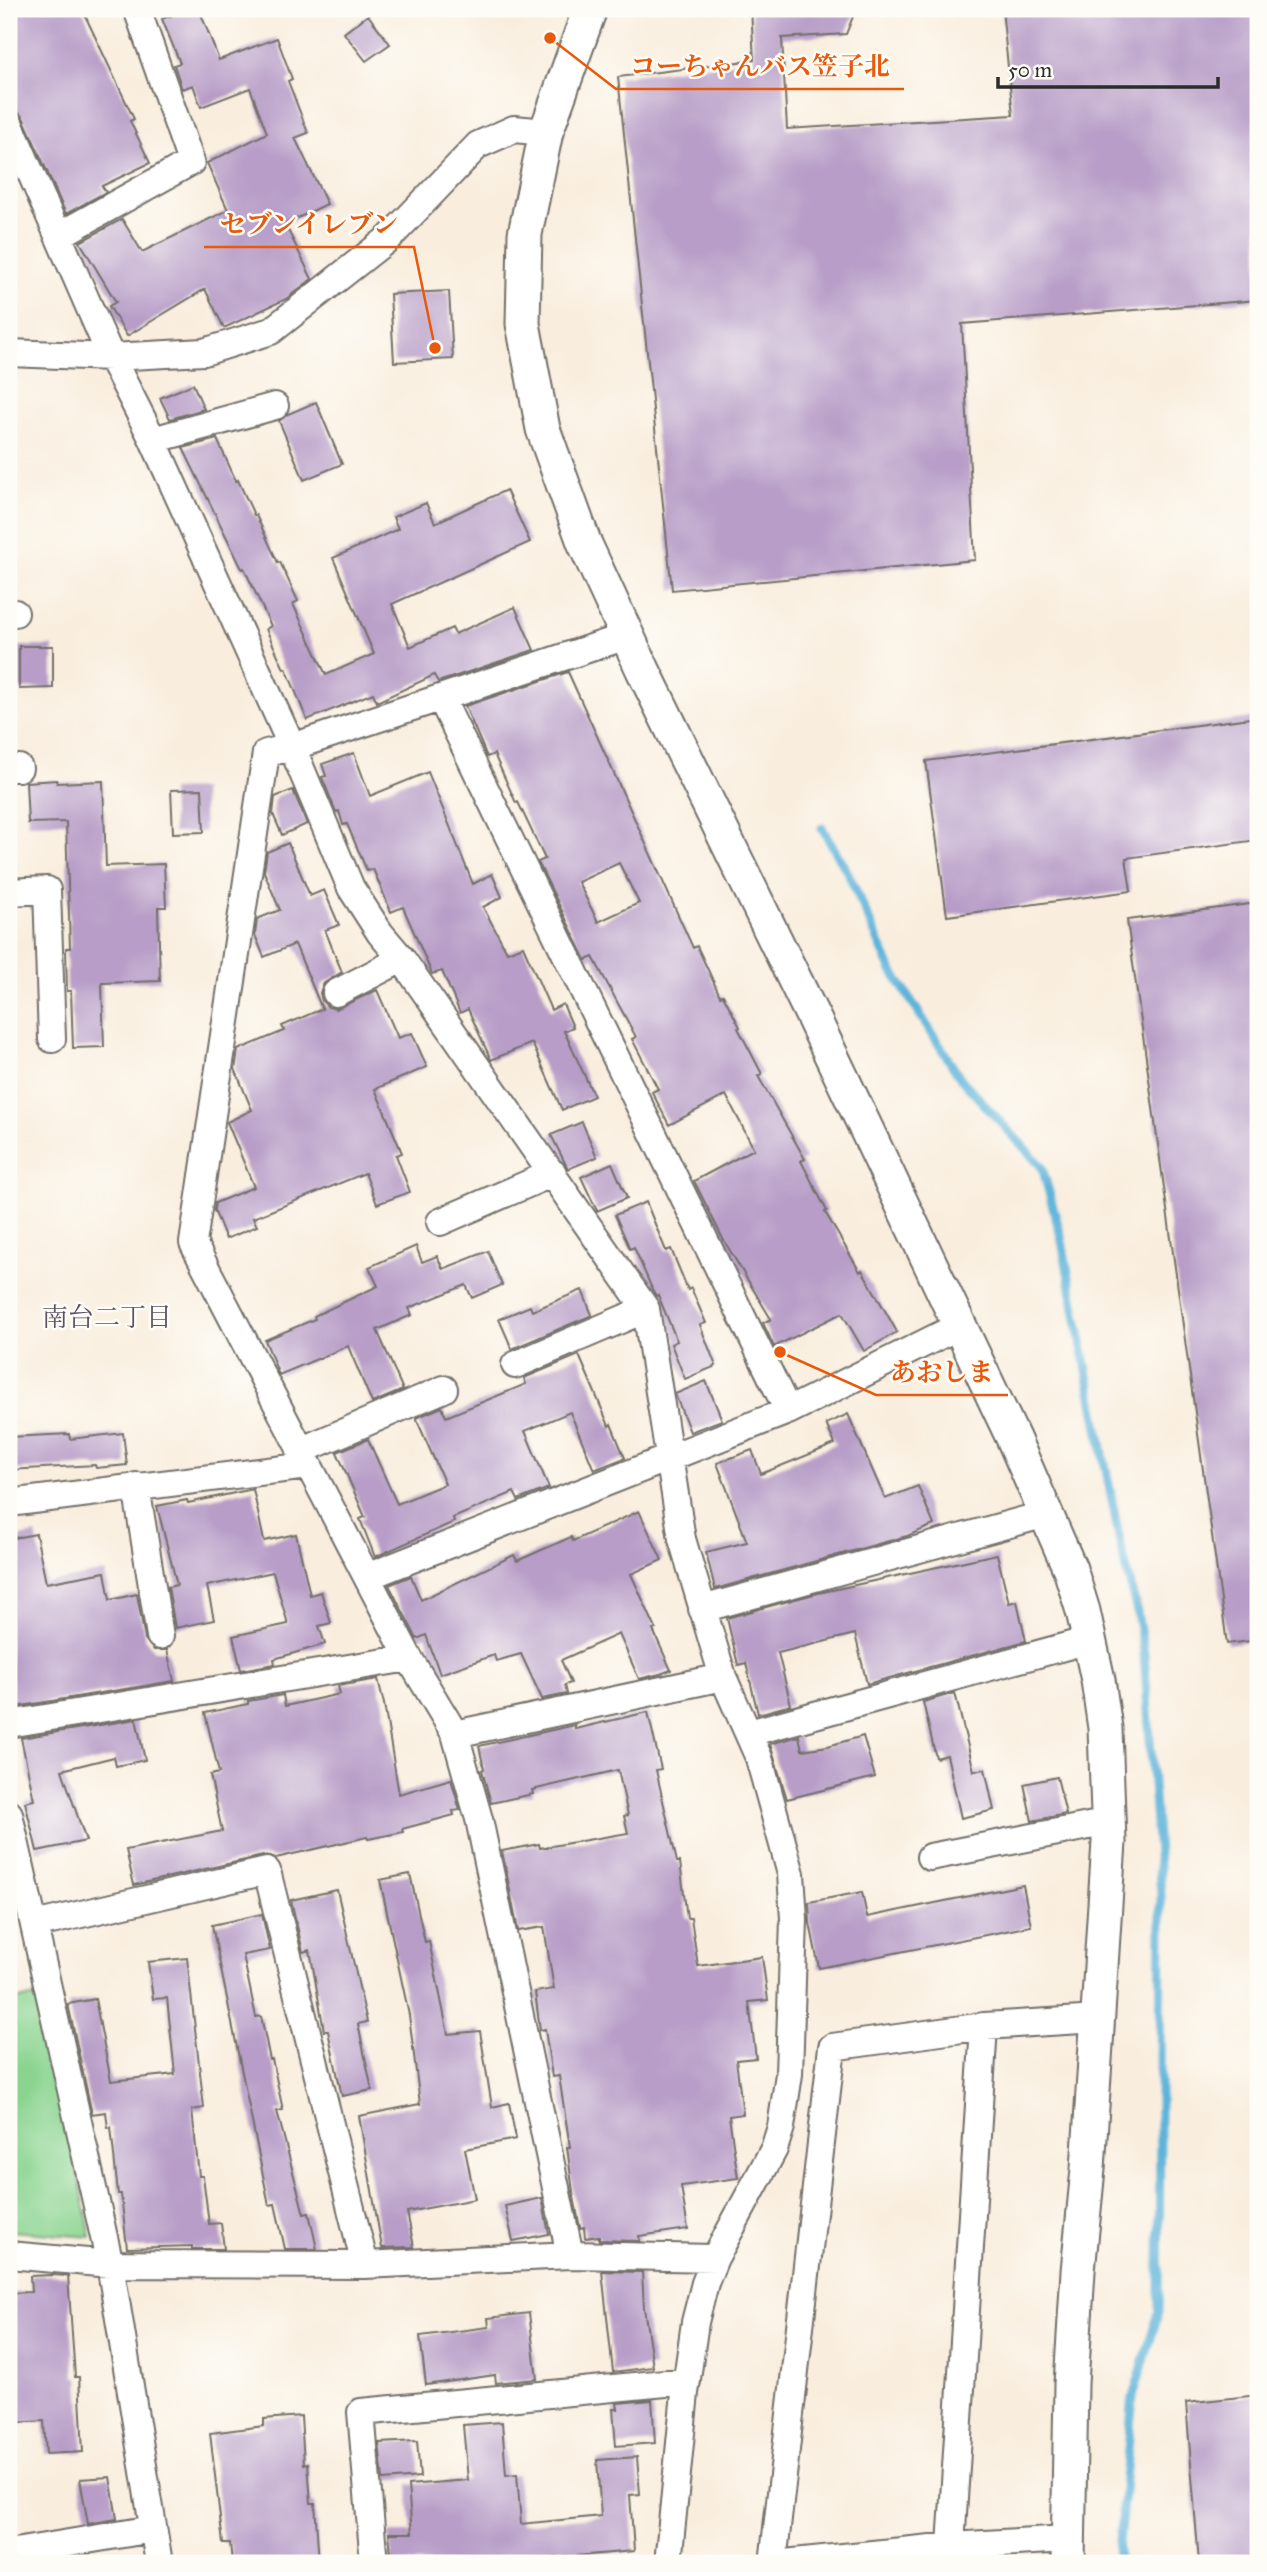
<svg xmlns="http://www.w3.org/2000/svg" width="1267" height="2572" viewBox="0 0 1267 2572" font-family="'IM FELL Great Primer','Noto Serif JP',serif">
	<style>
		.green { fill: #8ad490; stroke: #5a805e; stroke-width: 2 }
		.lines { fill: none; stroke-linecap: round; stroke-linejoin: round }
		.stream { stroke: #5db4da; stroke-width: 9 }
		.building { fill: #b79dc7; fill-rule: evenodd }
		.minor-casing { stroke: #736f6a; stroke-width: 30 }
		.tertiary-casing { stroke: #736f6a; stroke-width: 37 }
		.minor { stroke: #fff; stroke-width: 26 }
		.tertiary { stroke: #fff; stroke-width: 33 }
		.labels { text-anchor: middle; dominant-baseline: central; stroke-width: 5; stroke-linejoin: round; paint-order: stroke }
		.neighbourhood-label { font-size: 26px; fill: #5c5362; stroke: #fdfcf7 }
		.leader { fill: none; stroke: #e8590c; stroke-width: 2.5 }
		.callout-dot { fill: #e8590c; stroke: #fdfcf7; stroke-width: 2.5 }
		.callout-label { font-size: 26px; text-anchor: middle; font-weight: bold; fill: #e8590c; stroke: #fdfcf7; stroke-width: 5; stroke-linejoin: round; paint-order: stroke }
	</style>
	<rect width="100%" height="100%" fill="#fdfcf7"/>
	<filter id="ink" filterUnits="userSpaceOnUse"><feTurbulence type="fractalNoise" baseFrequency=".0143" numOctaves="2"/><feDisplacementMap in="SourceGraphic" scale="14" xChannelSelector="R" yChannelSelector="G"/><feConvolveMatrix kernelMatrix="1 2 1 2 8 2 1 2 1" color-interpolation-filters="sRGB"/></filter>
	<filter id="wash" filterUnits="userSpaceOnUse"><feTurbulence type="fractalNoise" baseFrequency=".00686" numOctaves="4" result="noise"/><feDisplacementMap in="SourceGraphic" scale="28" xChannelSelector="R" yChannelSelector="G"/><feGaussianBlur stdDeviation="1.57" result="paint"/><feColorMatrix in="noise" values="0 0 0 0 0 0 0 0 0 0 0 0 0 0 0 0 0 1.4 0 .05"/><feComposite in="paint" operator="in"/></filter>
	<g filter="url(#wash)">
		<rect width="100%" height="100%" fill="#f9eede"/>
		<path class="green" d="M 41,1997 L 91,2237 L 9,2231 L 9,2000 Z"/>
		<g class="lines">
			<path class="stream" d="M 822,828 L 848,873 L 891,969 L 961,1079 L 1042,1167 L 1061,1236 L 1121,1547 L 1137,1612 L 1144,1654 L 1161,1896 L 1159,2311 L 1133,2397 L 1117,2563"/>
		</g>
		<g id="blocks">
			<path class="building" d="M 9,9 L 82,9 L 134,119 L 130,121 L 150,163 L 102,186 L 106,192 L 66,214 L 23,117 L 13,108 L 9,99 Z
				M 189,9 L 199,9 L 219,60 L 277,38 L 292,79 L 288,81 L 308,133 L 295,138 L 327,204 L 285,224 L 312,279 L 286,299 L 224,328 L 205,289 L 127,336 L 109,306 L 116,302 L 80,242 L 122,219 L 142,252 L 228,210 L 207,163 L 267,133 L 250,88 L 201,107 L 193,85 L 182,89 L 174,65 L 180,63 L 162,19 Z
				M 751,9 L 856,9 L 846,34 L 782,38 L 787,129 L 1013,115 L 1002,9 L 1258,9 L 1258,300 L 962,324 L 975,560 L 672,590 L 618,77 L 754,60 Z
				M 368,15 L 390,44 L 366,61 L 344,33 Z
				M 449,291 L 453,359 L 394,362 L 390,294 Z
				M 193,384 L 204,409 L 170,419 L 160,398 Z
				M 316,402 L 342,464 L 304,480 L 279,421 L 288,414 Z
				M 217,439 L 236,481 L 238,480 L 254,515 L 256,515 L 278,563 L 280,562 L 298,601 L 293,604 L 326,675 L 374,654 L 333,558 L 398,529 L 393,517 L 426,503 L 435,523 L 506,490 L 530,542 L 392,604 L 410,647 L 452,628 L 455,634 L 515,607 L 534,650 L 438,682 L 434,675 L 377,702 L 373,693 L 307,720 L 286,668 L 284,669 L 266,629 L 271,626 L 244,568 L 242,569 L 183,448 Z
				M 19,646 L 53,646 L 53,688 L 19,689 Z
				M 568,672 L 693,948 L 697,946 L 720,996 L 723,995 L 740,1027 L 738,1028 L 762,1074 L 758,1076 L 805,1159 L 801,1161 L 827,1211 L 825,1212 L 860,1272 L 862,1270 L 897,1332 L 864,1351 L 842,1313 L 774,1347 L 763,1323 L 771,1319 L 723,1239 L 694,1181 L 754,1149 L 726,1095 L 669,1125 L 652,1092 L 658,1089 L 632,1039 L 636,1037 L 593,957 L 586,960 L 538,862 L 545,859 L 518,802 L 516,803 L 494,754 L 487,757 L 465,706 ZM 619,863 L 639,903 L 598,922 L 578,882 Z
				M 1258,717 L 1258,840 L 1126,858 L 1131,891 L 947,916 L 926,761 Z
				M 354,753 L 370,796 L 428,772 L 473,884 L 492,874 L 502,897 L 483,907 L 507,952 L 523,946 L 551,1010 L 563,1004 L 573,1027 L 564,1031 L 594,1096 L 562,1110 L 532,1043 L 491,1060 L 468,1009 L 460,1013 L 442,971 L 432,974 L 403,907 L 391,912 L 373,869 L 367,871 L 347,824 L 343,825 L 339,811 L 336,812 L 322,777 L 326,776 L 322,764 Z
				M 57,780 L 57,783 L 103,781 L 106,866 L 164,864 L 166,907 L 158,907 L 160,981 L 102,983 L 104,1047 L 73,1048 L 71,991 L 67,991 L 66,948 L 70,948 L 66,822 L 28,823 L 26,782 Z
				M 202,789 L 204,832 L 173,833 L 171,790 Z
				M 293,790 L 307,824 L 282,835 L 273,814 L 275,797 Z
				M 288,843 L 310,896 L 324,890 L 339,925 L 325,930 L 342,972 L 323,984 L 320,993 L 322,1001 L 328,1007 L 336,1009 L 377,990 L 398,1038 L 412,1033 L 427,1067 L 375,1089 L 402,1153 L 396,1155 L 410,1192 L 377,1204 L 365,1173 L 253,1218 L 257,1226 L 226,1239 L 214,1210 L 215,1203 L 254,1187 L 227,1122 L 252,1110 L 235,1069 L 238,1050 L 284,1031 L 282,1026 L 322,1009 L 295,944 L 264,957 L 255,935 L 257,919 L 280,910 L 264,872 L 267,852 Z
				M 1258,903 L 1258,1640 L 1227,1644 L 1127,920 Z
				M 582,1122 L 597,1157 L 568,1169 L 551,1135 Z
				M 612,1163 L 627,1198 L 597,1211 L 581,1177 Z
				M 646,1202 L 666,1251 L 671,1249 L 688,1290 L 691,1288 L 706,1323 L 700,1325 L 716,1366 L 685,1379 L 671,1344 L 677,1341 L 658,1295 L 656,1296 L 652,1289 L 634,1247 L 630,1249 L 615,1215 Z
				M 416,1246 L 422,1262 L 437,1256 L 443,1269 L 488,1251 L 502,1285 L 472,1298 L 466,1285 L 409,1308 L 412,1315 L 377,1330 L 403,1390 L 372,1403 L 348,1346 L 279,1375 L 265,1340 L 315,1319 L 314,1316 L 378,1286 L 369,1267 Z
				M 582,1290 L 592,1315 L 512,1349 L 499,1319 L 530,1306 L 532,1311 Z
				M 579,1355 L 609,1426 L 611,1424 L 625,1458 L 594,1470 L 570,1412 L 525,1431 L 549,1488 L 518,1500 L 514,1492 L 453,1518 L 454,1522 L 375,1557 L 360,1519 L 365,1517 L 337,1452 L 368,1439 L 397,1504 L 445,1484 L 416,1418 L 442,1407 L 446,1417 L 526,1384 L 524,1378 Z
				M 706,1381 L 722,1420 L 690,1432 L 675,1394 Z
				M 848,1414 L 885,1499 L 918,1486 L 934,1525 L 907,1536 L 715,1589 L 706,1552 L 747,1542 L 717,1463 L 752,1450 L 761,1474 L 835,1444 L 826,1424 Z
				M 123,1433 L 127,1465 L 96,1468 L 95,1465 L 9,1470 L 9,1437 L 69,1434 L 70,1439 Z
				M 253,1489 L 264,1541 L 296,1534 L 310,1595 L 321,1592 L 331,1623 L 319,1626 L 325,1644 L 274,1659 L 275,1664 L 241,1670 L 233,1636 L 288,1624 L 273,1572 L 207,1586 L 214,1620 L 175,1628 L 168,1587 L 177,1585 L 157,1506 L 187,1500 L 188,1503 Z
				M 639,1511 L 662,1560 L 631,1574 L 656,1629 L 653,1630 L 671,1670 L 660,1674 L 639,1679 L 619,1634 L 561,1660 L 571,1683 L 565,1685 L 567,1694 L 542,1699 L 521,1654 L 496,1661 L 494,1655 L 440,1674 L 426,1635 L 417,1639 L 389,1585 L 411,1576 L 421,1600 L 514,1555 L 517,1561 L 571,1537 L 573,1541 Z
				M 36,1534 L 46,1583 L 105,1572 L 110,1600 L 137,1594 L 145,1639 L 154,1650 L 167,1650 L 174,1681 L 9,1708 L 9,1539 Z
				M 997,1554 L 1009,1603 L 1017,1601 L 1026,1641 L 867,1684 L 855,1634 L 778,1653 L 791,1705 L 758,1714 L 746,1663 L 738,1665 L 727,1618 L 814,1594 Z
				M 378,1679 L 384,1704 L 399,1794 L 451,1779 L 460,1810 L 453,1811 L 454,1815 L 402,1829 L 403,1832 L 368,1839 L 367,1837 L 276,1858 L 263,1856 L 134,1885 L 126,1850 L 222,1831 L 210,1775 L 219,1773 L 205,1713 L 248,1704 L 248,1701 L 283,1695 L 285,1706 L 340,1694 L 338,1686 Z
				M 955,1693 L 974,1771 L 985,1769 L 994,1810 L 961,1818 L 947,1755 L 936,1758 L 923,1702 Z
				M 648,1712 L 661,1769 L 656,1770 L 677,1862 L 680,1862 L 687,1918 L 691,1918 L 698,1966 L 762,1957 L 768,2000 L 749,2002 L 756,2058 L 736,2060 L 743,2114 L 729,2116 L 738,2178 L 681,2186 L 688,2229 L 639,2236 L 640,2241 L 599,2240 L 599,2236 L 585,2238 L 584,2227 L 580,2228 L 573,2192 L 567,2147 L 570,2147 L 559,2076 L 552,2077 L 545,2029 L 540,2030 L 535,1992 L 554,1989 L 544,1927 L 518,1931 L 502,1851 L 539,1844 L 540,1848 L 628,1833 L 624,1816 L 628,1815 L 618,1770 L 532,1790 L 533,1794 L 491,1803 L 482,1770 L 484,1769 L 479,1746 L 575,1725 L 575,1729 Z
				M 136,1719 L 145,1760 L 116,1766 L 114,1757 L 62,1770 L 86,1841 L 37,1851 L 25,1802 L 34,1800 L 21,1738 Z
				M 799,1736 L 802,1750 L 828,1746 L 863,1736 L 875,1777 L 787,1799 L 770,1744 Z
				M 1057,1777 L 1066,1814 L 1032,1821 L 1024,1784 Z
				M 410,1874 L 425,1942 L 429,1941 L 448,2034 L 480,2031 L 492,2107 L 509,2103 L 516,2139 L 465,2149 L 475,2199 L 407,2212 L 414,2247 L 382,2248 L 359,2116 L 420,2104 L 409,2015 L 380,1880 Z
				M 1023,1885 L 1031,1926 L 819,1968 L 810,1923 L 809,1902 L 862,1892 L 867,1917 Z
				M 337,1890 L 367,2022 L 358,2024 L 372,2090 L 342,2096 L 328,2031 L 324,2031 L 310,1950 L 303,1952 L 291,1900 Z
				M 262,1914 L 270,1950 L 243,1955 L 256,2017 L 261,2016 L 270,2060 L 272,2059 L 283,2110 L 277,2111 L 304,2214 L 309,2213 L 317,2249 L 285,2249 L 275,2204 L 269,2205 L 212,1925 Z
				M 187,1958 L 204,2108 L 192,2110 L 199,2176 L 203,2176 L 209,2224 L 221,2223 L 224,2249 L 192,2249 L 192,2246 L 127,2248 L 121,2194 L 118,2194 L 111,2127 L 108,2128 L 106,2112 L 92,2114 L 68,2004 L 95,1999 L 111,2081 L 175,2074 L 167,1998 L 153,1999 L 148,1962 Z
				M 542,2198 L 549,2234 L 513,2241 L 505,2206 Z
				M 602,2271 L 642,2272 L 644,2308 L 653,2367 L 613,2372 Z
				M 52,2275 L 68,2276 L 75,2377 L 79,2377 L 83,2452 L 46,2454 L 44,2421 L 9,2423 L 9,2293 L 31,2292 L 30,2276 Z
				M 529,2313 L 537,2379 L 496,2383 L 495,2375 L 426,2385 L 420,2336 L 489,2327 L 488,2318 Z
				M 1258,2395 L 1258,2563 L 1199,2563 L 1186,2403 Z
				M 652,2400 L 655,2443 L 616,2446 L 613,2409 L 618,2409 L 617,2403 Z
				M 301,2416 L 304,2464 L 308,2463 L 311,2503 L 315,2503 L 319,2563 L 232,2563 L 230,2543 L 223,2543 L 210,2433 L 264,2426 L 264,2419 Z
				M 502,2422 L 506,2475 L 517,2474 L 521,2524 L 601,2516 L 597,2460 L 637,2457 L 640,2494 L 630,2495 L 634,2551 L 494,2563 L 392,2563 L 389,2533 L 412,2533 L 408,2485 L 468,2480 L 463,2425 Z
				M 417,2441 L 420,2477 L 383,2480 L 379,2443 Z
				M 110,2477 L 117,2519 L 88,2524 L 80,2479 Z"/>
		</g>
	</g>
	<g filter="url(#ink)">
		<use href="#blocks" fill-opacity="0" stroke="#736f6a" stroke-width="2"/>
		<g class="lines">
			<g class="minor-casing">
				<path id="minor" d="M 9,123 L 111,357 L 153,440 L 292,747 L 351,888 L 380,933 L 402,959 L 646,1309 L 682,1539 L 723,1677 L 759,1758 L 791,1874 L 794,1919 L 789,2074 L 781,2127 L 774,2149 L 715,2258 L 705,2283 L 695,2322 L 685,2393 L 668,2563
					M 58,236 L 191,162 L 137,9
					M 9,353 L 111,357 L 204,352 L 271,331 L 389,238 L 478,145 L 514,129 L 546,132
					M 153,440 L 275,406
					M 9,613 L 15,613
					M 441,698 L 788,1411
					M 9,768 L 19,768
					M 9,892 L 47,890 L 52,1039
					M 336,993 L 402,959
					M 440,1222 L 553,1173
					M 515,1365 L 646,1309
					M 300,1451 L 444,1389
					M 136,1486 L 160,1636
					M 9,1503 L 308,1466
					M 369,1576 L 788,1411 L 961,1325
					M 702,1609 L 1046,1514
					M 9,1724 L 409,1658
					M 749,1733 L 1089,1640
					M 455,1734 L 723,1677
					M 9,1814 L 110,2264 L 159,2563
					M 930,1857 L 1109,1822
					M 34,1925 L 267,1871 L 365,2265
					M 9,2255 L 110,2264 L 365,2265 L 570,2255 L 715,2258
					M 570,2255 L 479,1819 L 455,1734 L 409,1658 L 193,1243 L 266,753 L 292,747 L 627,636
					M 951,2546 L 984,2026
					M 9,2553 L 153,2529
					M 374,2563 L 361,2412 L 687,2381
					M 773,2563 L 832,2047 L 984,2026 L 1098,2019
					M 784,2563 L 951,2546 L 1067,2539"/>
			</g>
			<g class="tertiary-casing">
				<path id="tertiary" d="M 590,9 L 546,132 L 525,234 L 523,324 L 543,429 L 584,542 L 643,670 L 813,1017 L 1013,1438 L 1070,1569 L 1083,1611 L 1098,1680 L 1105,1728 L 1109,1842 L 1088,2169 L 1078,2271 L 1071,2384 L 1068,2563"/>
			</g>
			<use href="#minor" class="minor"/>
			<use href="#tertiary" class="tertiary"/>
		</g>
	</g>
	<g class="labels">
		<g class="neighbourhood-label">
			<text x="107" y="1317">南台二丁目</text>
		</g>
	</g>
	<path class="leader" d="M550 38L616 89H904M435 348L414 247H204M780 1352L876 1395H1008"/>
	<g class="callout-dot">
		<circle cx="550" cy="38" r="7"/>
		<circle cx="435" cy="348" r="7"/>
		<circle cx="780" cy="1352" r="7"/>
	</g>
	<g class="callout-label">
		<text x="760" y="75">コーちゃんバス笠子北</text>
		<text x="309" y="233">セブンイレブン</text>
		<text x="942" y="1381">あおしま</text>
	</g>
	<rect width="1267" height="2572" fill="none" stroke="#fdfcf7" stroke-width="35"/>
	<path d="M998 77v10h220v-10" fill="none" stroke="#2b2b2b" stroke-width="3.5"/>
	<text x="1008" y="77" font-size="21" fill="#2b2b2b" stroke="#fdfcf7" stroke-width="5" paint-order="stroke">50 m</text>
</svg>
